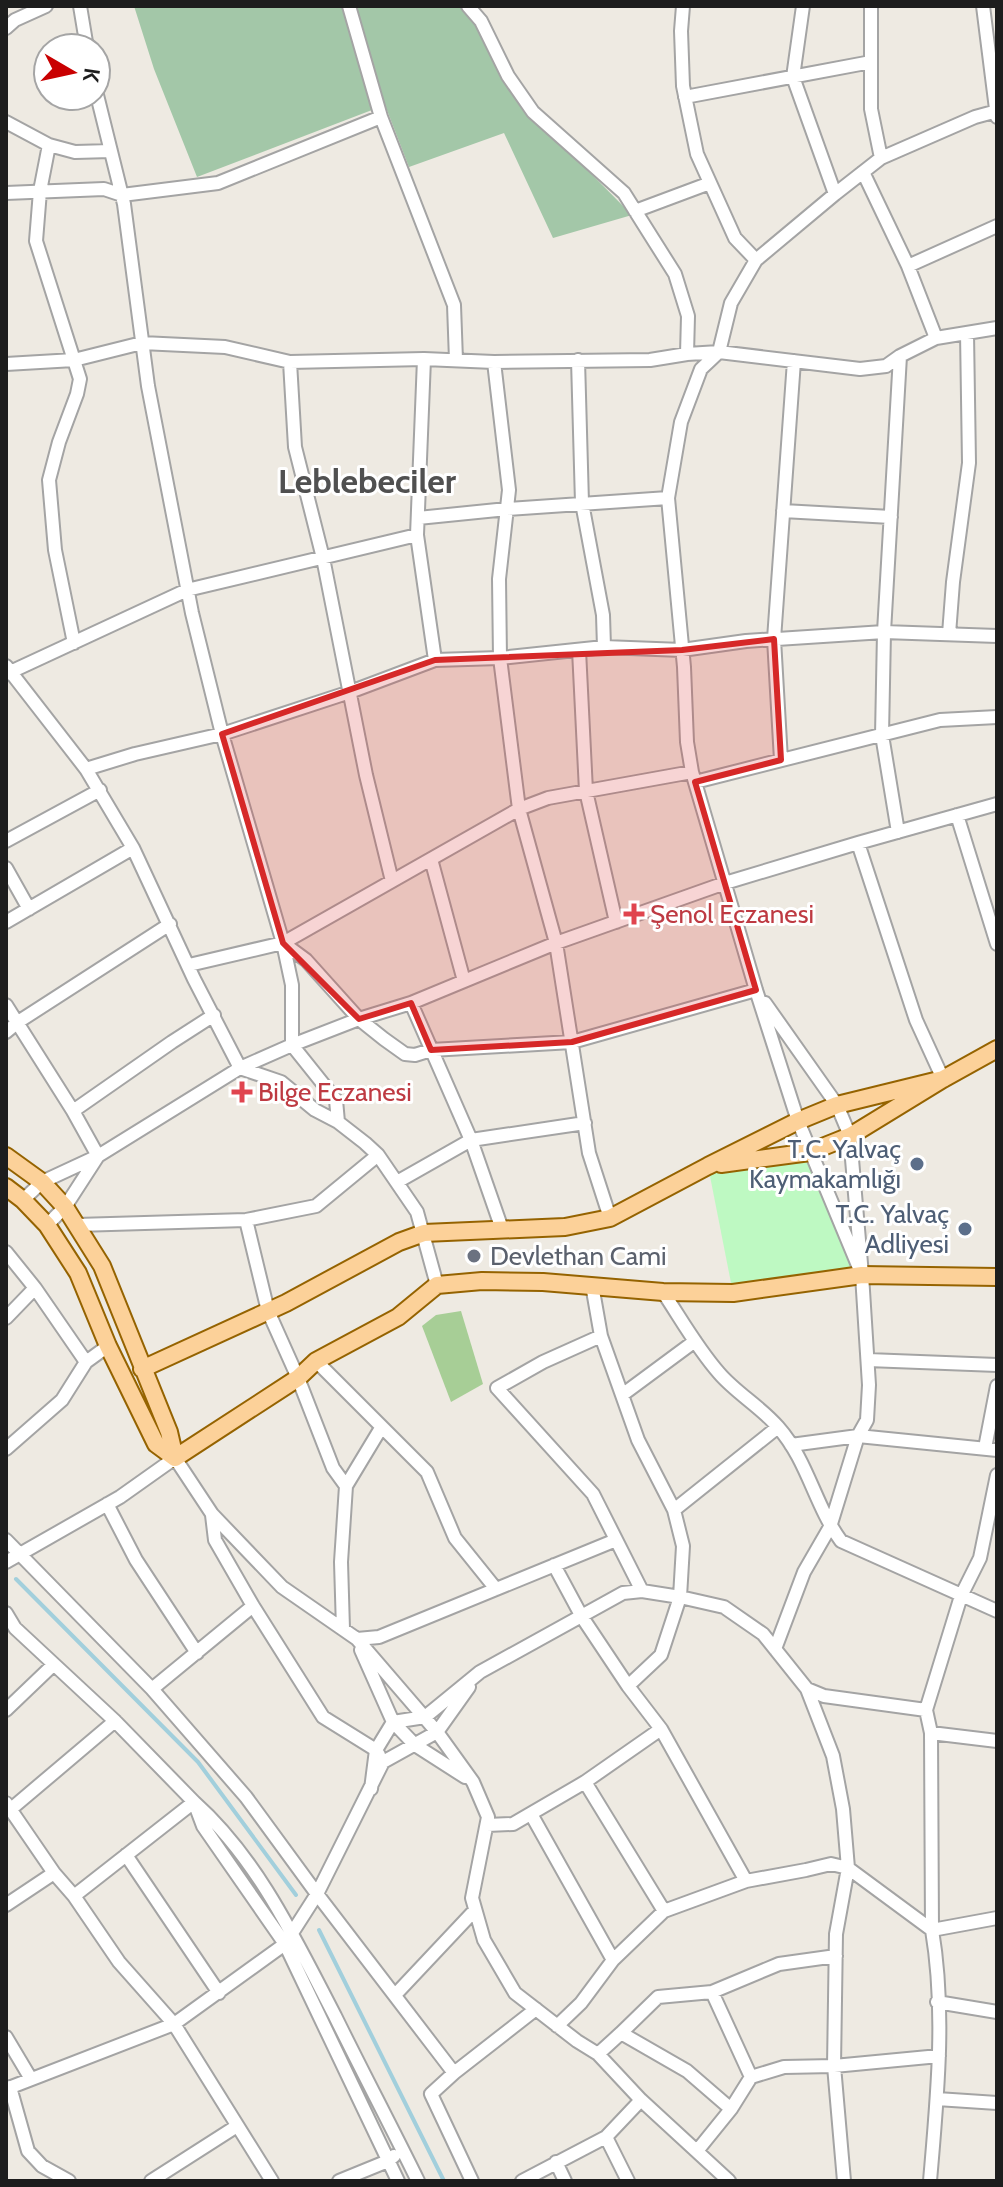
<svg xmlns="http://www.w3.org/2000/svg" width="1003" height="2187" viewBox="0 0 1003 2187" font-family="Cabin,sans-serif">
	<style>
		.forest { fill: #a7ce96 }
		.cemetery { fill: #a3c7a8 }
		.park { fill: #bef9c2 }
		.lines { fill: none; stroke-linecap: round; stroke-linejoin: round }
		.stream { stroke: #a2cfdc; stroke-width: 4 }
		.minor-casing { stroke: #a4a4a4; stroke-width: 16 }
		.major-casing { stroke: #956300; stroke-width: 20 }
		.minor { stroke: #fff; stroke-width: 12 }
		.major { stroke: #fcd199; stroke-width: 16 }
		.marked { fill: #d62828; fill-opacity: 0.2; stroke: #d62828; stroke-width: 6; stroke-linejoin: round }
		.health-dot { fill: #e0444e; stroke: #fff; stroke-width: 3 }
		.service-dot { fill: #5c6f8a; stroke: #fff; stroke-width: 3 }
		.worship-dot { fill: #6b7280; stroke: #fff; stroke-width: 3 }
		.labels { text-anchor: middle; dominant-baseline: central; stroke-width: 6; stroke-linejoin: round; paint-order: stroke }
		.health-label { font-size: 26px; fill: #be3a42; stroke: #fff; text-anchor: start }
		.service-label { font-size: 26px; fill: #4e5e75; stroke: #fff; text-anchor: end }
		.worship-label { font-size: 26px; fill: #5b616d; stroke: #fff; text-anchor: start }
		.district-label { font-size: 34px; font-weight: bold; fill: #505050; stroke: #fff }
	</style>
	<rect width="100%" height="100%" fill="#eeeae2"/>
	<path class="forest" d="M 461,1311 L 483,1384 L 451,1402 L 422,1326 L 436,1315 Z"/>
	<path class="cemetery" d="M 134,6 L 462,6 L 468,11 L 494,63 L 522,104 L 632,215 L 553,238 L 504,133 L 409,167 L 385,105 L 197,177 L 154,69 Z"/>
	<path class="park" d="M 810,1152 L 862,1275 L 733,1293 L 708,1166 Z"/>
	<g class="lines">
		<path class="stream" d="M 16,1579 L 198,1762 L 296,1895
			M 319,1930 L 444,2181"/>
		<g class="minor-casing">
			<path id="minor" d="M 80,6 L 87,48
				M 349,6 L 381,117
				M 468,6 L 481,21 L 508,76 L 533,112 L 624,193 L 651,236 L 675,274 L 688,316 L 687,354
				M 683,6 L 681,31 L 683,86 L 697,154 L 735,238 L 756,260
				M 803,6 L 793,77 L 835,194
				M 871,6 L 871,109 L 881,158
				M 983,6 L 997,117
				M 6,28 L 15,20 L 46,6
				M 96,91 L 124,204 L 148,386 L 192,613 L 222,734 L 283,943 L 292,985 L 292,1045 L 336,1100 L 338,1122
				M 685,97 L 871,62
				M 6,122 L 49,145 L 75,152 L 111,151
				M 49,145 L 40,191 L 36,241 L 80,379 L 77,394 L 59,442 L 49,480 L 55,550 L 74,643
				M 863,172 L 908,266 L 936,338
				M 6,193 L 104,189 L 122,195 L 218,183 L 381,117 L 454,305 L 456,360
				M 635,211 L 710,183
				M 908,266 L 997,226
				M 424,359 L 417,535 L 435,660
				M 578,360 L 582,503 L 603,615 L 604,647
				M 290,362 L 295,447 L 323,558 L 366,775 L 392,881
				M 494,362 L 509,490 L 499,579 L 500,658 L 519,809 L 556,943 L 589,1153 L 610,1218
				M 6,364 L 74,360 L 142,343 L 225,347 L 290,362 L 424,359 L 494,362 L 650,360 L 687,354 L 719,352 L 860,369 L 886,366 L 900,356 L 936,338 L 997,328
				M 783,511 L 891,517
				M 418,518 L 507,509 L 668,498
				M 949,634 L 953,582 L 969,463 L 967,333
				M 579,650 L 586,791 L 616,922
				M 6,666 L 86,769 L 133,848 L 194,979 L 240,1068 L 281,1082 L 315,1110 L 338,1122 L 365,1143 L 378,1155 L 417,1212 L 437,1285
				M 6,674 L 187,590 L 417,535
				M 781,760 L 774,639 L 794,361
				M 86,769 L 135,754 L 222,734 L 350,692 L 435,660 L 500,658 L 604,647 L 682,650 L 746,641 L 884,632 L 997,636
				M 695,782 L 940,720 L 997,717
				M 957,815 L 997,944
				M 898,832 L 882,735 L 884,632 L 900,356
				M 6,841 L 100,790
				M 858,843 L 916,1020 L 943,1079
				M 431,859 L 464,981
				M 6,868 L 29,909
				M 6,922 L 133,848
				M 283,943 L 306,960 L 359,1019 L 384,1039 L 405,1054 L 415,1055 L 431,1050 L 572,1042 L 756,990
				M 189,965 L 283,943 L 519,809 L 548,798 L 692,772
				M 411,1003 L 471,1140 L 502,1229
				M 765,1003 L 837,1105 L 850,1136 L 862,1275 L 869,1385 L 867,1420 L 858,1436 L 830,1527 L 804,1572 L 775,1649
				M 6,1005 L 73,1111 L 98,1156 L 240,1068 L 292,1045 L 359,1019 L 411,1003 L 556,943 L 725,883 L 858,843 L 997,804
				M 6,1032 L 18,1022 L 170,924
				M 73,1111 L 172,1042 L 214,1015
				M 397,1182 L 471,1140 L 585,1123
				M 23,1200 L 42,1182 L 98,1156 L 65,1207 L 47,1225
				M 246,1220 L 268,1311 L 298,1378 L 333,1468 L 346,1486
				M 77,1225 L 246,1220 L 316,1206 L 378,1155
				M 6,1252 L 35,1288 L 86,1362
				M 862,1275 L 798,1121 L 756,990 L 692,772 L 687,742 L 684,667 L 668,498 L 681,422 L 701,369 L 719,352 L 731,303 L 756,260 L 835,194 L 881,158 L 975,117 L 997,111
				M 592,1285 L 601,1336 L 638,1440 L 674,1510 L 683,1546 L 680,1597 L 661,1655 L 628,1686
				M 663,1292 C 681,1319 697,1348 719,1373 C 736,1393 761,1407 778,1427 C 808,1461 815,1506 841,1541 L 997,1611
				M 6,1318 L 35,1288
				M 601,1336 L 543,1362 L 497,1388 L 593,1494 L 642,1591
				M 868,1360 L 997,1365
				M 316,1361 L 427,1472 L 455,1538 L 496,1589
				M 622,1395 L 695,1341
				M 791,1445 L 858,1436 L 997,1450
				M 985,1448 L 997,1386
				M 6,1449 L 62,1400 L 86,1362 L 108,1346
				M 107,1504 L 136,1560 L 197,1653
				M 674,1510 L 778,1427
				M 212,1515 L 215,1540 L 253,1606 L 323,1717 L 376,1750 L 379,1755
				M 6,1540 L 152,1689 L 246,1797 L 317,1894 L 454,2073
				M 6,1562 L 120,1497 L 175,1458 L 212,1514 L 282,1587 L 357,1639 L 437,1732 L 473,1782 L 488,1817 L 472,1898 L 484,1940 L 515,1993 L 577,2041 L 598,2054 L 641,2100 L 729,2181
				M 554,1565 L 582,1617 L 628,1686 L 661,1729 L 746,1881
				M 6,1613 L 15,1628 L 115,1721 L 194,1802 L 203,1826 L 285,1944 L 398,2181
				M 343,1629 L 341,1562 L 346,1486 L 381,1428
				M 357,1639 L 379,1637 L 616,1540
				M 361,1650 L 393,1722 L 415,1745 L 465,1777
				M 152,1689 L 253,1606
				M 807,1689 L 824,1696 L 926,1710
				M 6,1710 L 53,1665
				M 931,1733 L 997,1741
				M 585,1782 L 664,1911
				M 371,1789 L 376,1750 L 393,1722 L 425,1717 L 480,1672 L 623,1593 L 642,1591 L 680,1597 L 724,1607 L 763,1634 L 807,1689 L 833,1756 L 843,1809 L 848,1868 L 836,1934 L 834,2066 L 844,2181
				M 6,1803 L 54,1873 L 74,1896 L 119,1962 L 174,2024 L 272,2181
				M 11,1809 L 115,1721
				M 531,1814 L 613,1960
				M 487,1825 L 513,1824 L 585,1782 L 661,1729
				M 126,1855 L 219,1993
				M 74,1896 L 194,1802 C 258,1859 296,1941 335,2016 C 362,2071 391,2126 418,2181
				M 6,1905 L 54,1873
				M 712,1992 L 751,2077
				M 395,1995 L 475,1910
				M 937,2002 L 997,2012
				M 557,2026 L 581,2003 L 613,1960 L 664,1911 L 746,1881 L 806,1870 L 831,1864 L 848,1868 L 932,1930 L 997,1918
				M 621,2033 L 658,1997 L 712,1992 L 779,1964 L 836,1956
				M 6,2037 L 31,2079
				M 598,2054 L 621,2033 L 687,2071 L 731,2109
				M 10,2087 L 28,2151 L 42,2166 L 69,2181
				M 6,2089 L 174,2024 L 285,1944 L 317,1894 L 383,1762 L 437,1732 L 469,1687
				M 937,2099 L 997,2103
				M 606,2137 L 628,2181
				M 697,2151 L 731,2109 L 751,2077 L 784,2067 L 834,2066 L 939,2056
				M 556,2162 L 565,2181
				M 151,2181 L 237,2126
				M 339,2181 L 388,2161 L 394,2156
				M 472,2181 L 431,2094 L 454,2073 L 536,2009
				M 522,2181 L 606,2137 L 641,2100
				M 930,2181 C 937,2099 946,2012 932,1930 L 931,1733 L 926,1710 L 961,1596 L 980,1558 L 997,1475"/>
		</g>
		<g class="major-casing">
			<path id="major" d="M 6,1156 L 42,1182 L 65,1207 L 102,1266 L 169,1432 L 175,1458
				M 721,1164 L 810,1152 L 850,1136 L 943,1079 L 997,1049
				M 6,1187 L 23,1200 L 47,1225 L 78,1273 L 108,1346 L 156,1444 L 175,1458
				M 142,1369 L 286,1303 L 399,1242 L 424,1233 L 565,1227 L 610,1218 L 708,1166 L 798,1121 L 837,1105 L 943,1079
				M 175,1458 L 298,1378 L 316,1361 L 398,1317 L 437,1285 L 482,1281 L 543,1282 L 663,1292 L 733,1293 L 862,1275 L 997,1277"/>
		</g>
		<use href="#minor" class="minor"/>
		<use href="#major" class="major"/>
	</g>
	<path class="marked" d="M 774,639 L 781,760 L 695,782 L 756,990 L 572,1042 L 431,1050 L 411,1003 L 359,1019 L 283,943 L 222,734 L 435,660 L 682,650 Z"/>
	<g class="health-dot">
		<path d="M630 902h8v8h8v8h-8v8h-8v-8h-8v-8h8z"/>
		<path d="M238 1080h8v8h8v8h-8v8h-8v-8h-8v-8h8z"/>
	</g>
	<g class="service-dot">
		<circle cx="917" cy="1164" r="8"/>
		<circle cx="965" cy="1229" r="8"/>
	</g>
	<circle class="worship-dot" cx="474" cy="1256" r="8"/>
	<g class="labels">
		<g class="health-label">
			<text x="650" y="914">Şenol Eczanesi</text>
			<text x="258" y="1092">Bilge Eczanesi</text>
		</g>
		<g class="service-label">
			<text x="901" y="1149">T.C. Yalvaç<tspan x="901" dy="30">Kaymakamlığı</tspan></text>
			<text x="949" y="1214">T.C. Yalvaç<tspan x="949" dy="30">Adliyesi</tspan></text>
		</g>
		<g class="worship-label">
			<text x="490" y="1256">Devlethan Cami</text>
		</g>
		<g class="district-label">
			<text x="367" y="481">Leblebeciler</text>
		</g>
	</g>
	<rect width="1003" height="2187" fill="none" stroke="#1d1d1d" stroke-width="16"/>
	<g transform="translate(72 72) rotate(99)"><circle r="38" fill="#ffffff" stroke="#a5a5a5" stroke-width="2"/>
	<path d="M0-6L14 30L0 20L-14 30Z" fill="#c90001"/>
	<text y="-12" font-size="22" font-weight="bold" text-anchor="middle" fill="#1d1d1d">K</text>
	</g>
</svg>
